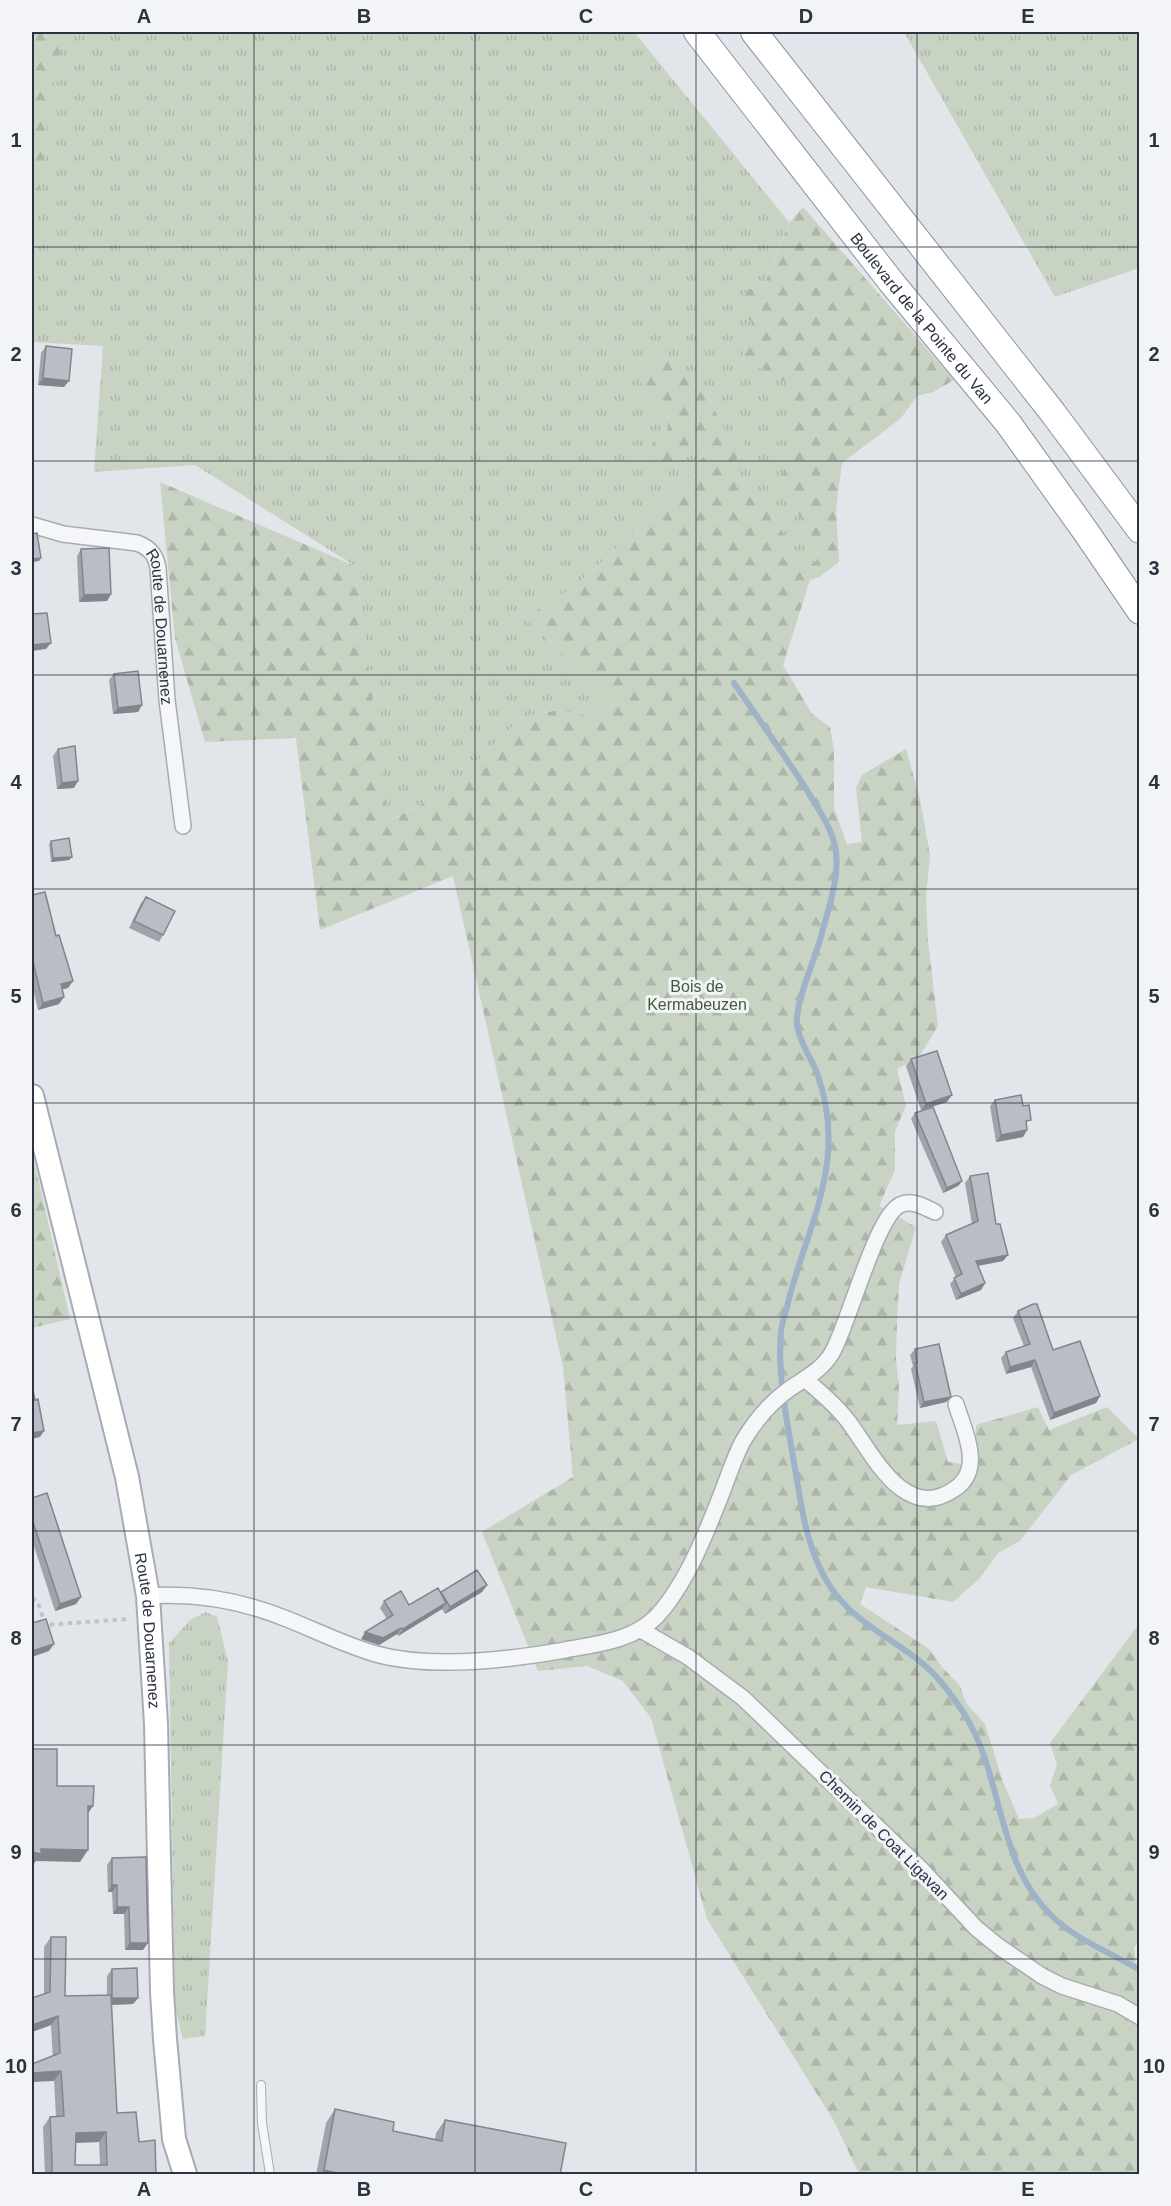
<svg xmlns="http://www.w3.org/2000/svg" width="1171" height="2206" viewBox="0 0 1171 2206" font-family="Helvetica,sans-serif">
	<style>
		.grass { fill: url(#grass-tufts) }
		.forest { fill: url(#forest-firs) }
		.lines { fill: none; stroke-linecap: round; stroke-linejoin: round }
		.stream { stroke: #9fb3c8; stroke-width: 6 }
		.service-casing { stroke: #a7acb4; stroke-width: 10 }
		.minor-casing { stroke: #a7acb4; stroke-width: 18 }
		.secondary-casing { stroke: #a7acb4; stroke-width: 26 }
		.trunk-casing { stroke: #8a93a0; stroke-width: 28 }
		.path { stroke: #c0c3c8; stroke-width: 4; stroke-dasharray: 4.5 4.5; stroke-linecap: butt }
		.service { stroke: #f5f6f8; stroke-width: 8 }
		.minor { stroke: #f5f6f8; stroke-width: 15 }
		.secondary { stroke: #fff; stroke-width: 22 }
		.trunk { stroke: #fff; stroke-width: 26 }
		.wall { fill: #9fa3aa; fill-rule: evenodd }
		.shaded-wall { fill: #82858b }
		.building { fill: #b9bec6; stroke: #82858b; stroke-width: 1.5; fill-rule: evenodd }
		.grid { fill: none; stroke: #2b3341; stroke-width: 1.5; stroke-opacity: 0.55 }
		.labels { text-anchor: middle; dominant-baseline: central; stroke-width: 6; stroke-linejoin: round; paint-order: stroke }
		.street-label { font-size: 16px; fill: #2b3341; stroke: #f2f4f7 }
		.park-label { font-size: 16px; fill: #405c39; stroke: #f2f4f7 }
		.neatline { fill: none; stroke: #2b3341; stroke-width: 2 }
		.grid-label { font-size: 20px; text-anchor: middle; font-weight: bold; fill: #2b3341 }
	</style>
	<defs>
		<pattern id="grass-tufts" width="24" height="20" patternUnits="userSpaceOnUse" patternTransform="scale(1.5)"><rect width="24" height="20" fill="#c8d3c3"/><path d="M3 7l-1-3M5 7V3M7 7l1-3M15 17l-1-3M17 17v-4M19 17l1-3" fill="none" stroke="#acb6a9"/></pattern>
		<pattern id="forest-firs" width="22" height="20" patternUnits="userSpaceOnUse" patternTransform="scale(1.5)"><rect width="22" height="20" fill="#c8d3c3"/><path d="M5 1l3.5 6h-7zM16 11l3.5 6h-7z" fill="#acb6a9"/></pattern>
	</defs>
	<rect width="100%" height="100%" fill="#e2e5ea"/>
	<path class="grass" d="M 42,32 L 634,32 L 789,222 L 764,286 L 750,289 L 752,322 L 742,358 L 796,388 L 788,420 L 795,442 L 782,493 L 794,507 L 816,544 L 817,560 L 805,569 L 766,505 L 747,492 L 733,465 L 745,448 L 736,434 L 728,438 L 706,393 L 668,412 L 667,435 L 683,459 L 703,449 L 704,456 C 660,506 614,556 561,596 C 550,604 536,610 524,617 L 614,704 L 589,716 L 558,710 L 522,717 L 446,791 L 388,821 L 355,566 L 195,465 L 94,472 L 103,346 L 32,342 L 32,85 Z
		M 904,32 L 1139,32 L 1139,268 L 1055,297 Z
		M 206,1612 L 217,1617 L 228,1661 L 205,2036 L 183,2039 L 175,2008 L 169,1643 L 190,1620 Z"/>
	<path class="forest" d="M 32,32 L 64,32 L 52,93 L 32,238 Z
		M 803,207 L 954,380 L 933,392 L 917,396 L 901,418 L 842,463 L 836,509 L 839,562 L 819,577 L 810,580 L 783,665 L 812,714 L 830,727 L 834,750 L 834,808 L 847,844 L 862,842 L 856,788 L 862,775 L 906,749 L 920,799 L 930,855 L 926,896 L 928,940 L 938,1026 L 919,1057 L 897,1069 L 906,1106 L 895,1131 L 895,1170 L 879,1206 L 916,1227 L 899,1284 L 897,1322 L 896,1359 L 899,1387 L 897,1425 L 936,1421 L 948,1462 L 975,1466 L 976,1425 L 1038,1407 L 1049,1430 L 1107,1407 L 1139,1439 L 1071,1475 L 1020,1541 L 998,1553 L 980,1578 L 953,1602 L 866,1587 L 860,1604 L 929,1649 L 942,1667 L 960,1686 L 966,1703 L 985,1724 L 1002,1779 L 1019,1819 L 1034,1818 L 1058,1804 L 1050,1785 L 1057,1765 L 1050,1743 L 1139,1624 L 1140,1944 L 1134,1946 L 1137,1975 L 1140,1980 L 1139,2174 L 859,2174 L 834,2121 L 707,1919 L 651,1718 L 623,1681 L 587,1666 L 538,1671 L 482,1532 L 573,1477 L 563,1367 L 453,876 L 320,930 L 296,738 L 205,742 L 175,638 L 160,482 L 355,566 L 389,821 L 446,791 L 522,717 L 558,710 L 589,716 L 614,704 L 524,617 C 536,610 549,604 560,596 C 614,557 660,506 704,456 L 703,449 C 687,457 669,469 652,461 L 649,452 L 654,440 L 667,435 L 668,412 L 642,398 L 640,368 L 663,358 L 683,371 L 706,393 L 728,437 L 739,434 L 744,438 L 745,448 L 733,465 L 747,492 L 766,505 L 805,569 L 817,560 L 816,544 L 794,507 L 782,493 L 779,483 L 795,442 L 787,420 L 796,388 L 742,358 L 752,322 L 740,312 L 742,295 L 750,289 L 764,286 L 789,223 Z
		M 32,1152 L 70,1319 L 32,1328 Z"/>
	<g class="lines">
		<path class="stream" d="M 734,683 C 758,718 782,752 805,787 C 816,806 830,824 835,846 C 841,874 829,906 822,933 C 816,958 795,1001 797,1025 C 799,1041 811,1058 817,1073 C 826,1098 830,1126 828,1153 C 824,1205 800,1253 788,1303 C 786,1312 782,1322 781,1331 C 777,1374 787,1421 794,1463 C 800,1497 804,1532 818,1564 C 840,1615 876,1628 917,1659 C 937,1674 951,1694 965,1715 C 1004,1778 996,1863 1052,1916 C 1075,1939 1111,1953 1140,1970"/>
		<g class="service-casing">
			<path id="service" d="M 261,2085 L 262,2123 L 270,2174"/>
		</g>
		<g class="minor-casing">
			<g id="minor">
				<path id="s1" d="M 32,525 L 63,534 L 137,543 C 150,548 156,555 158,568 L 167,700 L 183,826"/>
				<path d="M 805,1379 C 820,1392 836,1405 848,1421 C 873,1454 905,1525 956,1488 C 984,1468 964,1431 956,1404"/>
				<path d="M 148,1596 C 195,1593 243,1601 287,1619 C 317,1631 345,1645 376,1654 C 431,1669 509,1660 565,1650 C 597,1644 633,1641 657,1616 C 687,1583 707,1531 723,1490 C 729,1474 735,1456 743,1441 C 755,1421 770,1403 788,1390 C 805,1378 822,1370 832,1353 C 848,1326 876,1216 900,1205 C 912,1199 924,1207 935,1212"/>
				<path d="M 641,1630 L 688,1657 L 743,1698 L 922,1870 L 976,1928 L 998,1946 L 1042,1976 L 1062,1986 L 1118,2004 L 1140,2017"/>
			</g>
		</g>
		<g class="secondary-casing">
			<g id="secondary">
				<path id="s2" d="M 32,1096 L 127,1477 L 148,1596 L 156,1724 L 162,1992 L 165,2039 L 174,2139 L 185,2174"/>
			</g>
		</g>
		<g class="trunk-casing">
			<g id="trunk">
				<path id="s3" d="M 697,32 L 892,283 L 1008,423 L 1086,532 L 1140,611"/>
				<path d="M 754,32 L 1053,413 L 1140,530"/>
			</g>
		</g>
		<path class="path" d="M 32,1598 L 38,1602 L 45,1625 L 129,1619"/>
		<use href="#service" class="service"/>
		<use href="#minor" class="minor"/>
		<use href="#secondary" class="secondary"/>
		<use href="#trunk" class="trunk"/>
	</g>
	<path class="wall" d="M 46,346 L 64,387 L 38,385 L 41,353 Z
		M 81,549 L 111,594 L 107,601 L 79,602 L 77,556 Z
		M 114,674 L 142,705 L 138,712 L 113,714 L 109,680 Z
		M 58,749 L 74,788 L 57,789 L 53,756 Z
		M 51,841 L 72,857 L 69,860 L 51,862 L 49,844 Z
		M 32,895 L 56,936 L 73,981 L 68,988 L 62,989 L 59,1004 L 38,1010 L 32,984 Z
		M 146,897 L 163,935 L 159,942 L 129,928 L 141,903 Z
		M 911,1059 L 947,1102 L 921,1110 L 906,1066 Z
		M 995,1100 L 1027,1130 L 1023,1137 L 996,1142 L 990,1106 Z
		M 915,1113 L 962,1181 L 958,1186 L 943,1193 L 911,1119 Z
		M 970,1176 L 996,1224 L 1008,1255 L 1003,1261 L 978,1266 L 985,1283 L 981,1290 L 956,1300 L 950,1284 L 956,1277 L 941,1242 L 946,1235 L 972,1224 L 965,1183 Z
		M 1018,1311 L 1053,1350 L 1100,1396 L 1096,1403 L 1050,1420 L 1031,1367 L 1006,1374 L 1001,1358 L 1006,1352 L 1024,1346 L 1013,1318 Z
		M 915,1349 L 951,1397 L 946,1402 L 920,1408 L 911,1369 L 913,1366 L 910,1355 Z
		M 32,1498 L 81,1597 L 76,1604 L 55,1611 L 32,1540 Z
		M 487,1585 L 482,1592 L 445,1614 L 442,1609 L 398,1636 L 397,1634 L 379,1645 L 361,1639 L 387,1619 L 380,1608 L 384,1601 L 409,1605 L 440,1593 Z
		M 112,1858 L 143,1950 L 125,1950 L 124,1914 L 113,1914 L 112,1892 L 108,1892 L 107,1865 Z
		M 51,1937 L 65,1996 L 107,1995 L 107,1976 L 112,1969 L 138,1998 L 133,2004 L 111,2005 L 117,2113 L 139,2142 L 156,2175 L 45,2175 L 43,2127 L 50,2117 L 56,2116 L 51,2025 L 32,2032 L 32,1998 L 44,1994 L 44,1947 ZM 99,2142 L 100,2165 L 75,2165 L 75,2143 Z
		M 335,2109 L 393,2131 L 435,2139 L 436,2133 L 445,2120 L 560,2175 L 316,2175 L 326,2123 Z"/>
	<path class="shaded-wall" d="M 43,378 L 69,381 L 64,387 L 38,385 Z
		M 41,558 L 39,561 L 32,562 L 32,559 Z
		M 111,594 L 107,601 L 79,602 L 84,595 Z
		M 51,643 L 46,649 L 32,651 L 32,645 Z
		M 142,705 L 138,712 L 113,714 L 118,708 Z
		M 78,781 L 74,788 L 57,789 L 62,783 Z
		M 72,857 L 69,860 L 51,862 L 53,858 Z
		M 73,981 L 68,988 L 56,991 L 61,984 Z
		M 64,997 L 59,1004 L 38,1010 L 43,1003 Z
		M 952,1095 L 947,1102 L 921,1110 L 926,1104 Z
		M 1027,1130 L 1023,1137 L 996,1142 L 1001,1135 Z
		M 962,1181 L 958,1186 L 943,1193 L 947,1188 Z
		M 1008,1255 L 1003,1261 L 971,1267 L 976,1261 Z
		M 985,1283 L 981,1290 L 956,1300 L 961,1294 Z
		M 1035,1360 L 1031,1367 L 1006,1374 L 1010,1367 Z
		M 1100,1396 L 1096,1403 L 1050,1420 L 1054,1413 Z
		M 951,1397 L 946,1402 L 920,1408 L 924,1402 Z
		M 44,1431 L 40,1437 L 32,1439 L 32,1433 Z
		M 487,1585 L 482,1592 L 445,1614 L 450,1607 Z
		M 81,1597 L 76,1604 L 55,1611 L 60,1604 Z
		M 446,1603 L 442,1609 L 398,1636 L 403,1629 Z
		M 401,1628 L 397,1634 L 379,1645 L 361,1639 L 365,1632 Z
		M 54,1644 L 49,1651 L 32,1657 L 32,1651 Z
		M 88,1806 L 93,1806 L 85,1818 Z
		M 41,1849 L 88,1850 L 80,1862 L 36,1861 L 33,1865 L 32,1865 L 32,1852 Z
		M 112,1885 L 117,1885 L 112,1892 L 108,1892 Z
		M 117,1907 L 129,1907 L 124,1914 L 113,1914 Z
		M 130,1943 L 148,1943 L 143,1950 L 125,1950 Z
		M 112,1998 L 138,1998 L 133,2004 L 107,2005 Z
		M 58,2016 L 51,2025 L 32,2032 L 32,2025 Z
		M 61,2071 L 54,2081 L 32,2082 L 32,2073 Z
		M 106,2132 L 99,2142 L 69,2143 L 76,2133 Z
		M 324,2170 L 346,2175 L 321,2175 Z"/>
	<path class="building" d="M 46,346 L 72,349 L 69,381 L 43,378 Z
		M 37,533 L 41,558 L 32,559 L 32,534 Z
		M 109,548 L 111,594 L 84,595 L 81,549 Z
		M 47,613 L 51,643 L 32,645 L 32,614 Z
		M 138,671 L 142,705 L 118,708 L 114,674 Z
		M 75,746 L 78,781 L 62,783 L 58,749 Z
		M 69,838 L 72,857 L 53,858 L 51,841 Z
		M 45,892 L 56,936 L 59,935 L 73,981 L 61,984 L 64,997 L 43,1003 L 32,958 L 32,895 Z
		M 146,897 L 175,911 L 163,935 L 134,921 Z
		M 937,1051 L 952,1095 L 926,1104 L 911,1059 Z
		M 1021,1095 L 1023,1106 L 1029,1105 L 1031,1120 L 1026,1121 L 1027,1130 L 1001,1135 L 995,1100 Z
		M 933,1107 L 962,1181 L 947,1188 L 915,1113 Z
		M 988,1173 L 996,1224 L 1000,1224 L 1008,1255 L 976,1261 L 985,1283 L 961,1294 L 954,1278 L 962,1274 L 946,1235 L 978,1221 L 970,1176 Z
		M 1033,1304 L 1037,1304 L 1053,1350 L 1080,1341 L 1100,1396 L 1054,1413 L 1035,1360 L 1010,1367 L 1006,1352 L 1030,1344 L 1018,1311 Z
		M 939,1344 L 951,1397 L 924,1402 L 915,1363 L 917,1363 L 915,1349 Z
		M 32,1385 L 35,1400 L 38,1399 L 44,1431 L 32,1433 Z
		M 47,1493 L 81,1597 L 60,1604 L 32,1519 L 32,1498 Z
		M 477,1570 L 487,1585 L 450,1607 L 441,1592 Z
		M 438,1588 L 446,1603 L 403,1629 L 401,1628 L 383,1638 L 365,1632 L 393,1615 L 384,1601 L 401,1591 L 409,1605 Z
		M 46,1619 L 54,1644 L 32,1651 L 32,1623 Z
		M 32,1749 L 57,1749 L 57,1786 L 94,1786 L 93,1806 L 88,1806 L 88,1850 L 41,1849 L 41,1854 L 32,1852 Z
		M 146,1857 L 148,1943 L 130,1943 L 129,1907 L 117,1907 L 117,1885 L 112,1885 L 112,1858 Z
		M 51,1937 L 66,1937 L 65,1996 L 111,1995 L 117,2113 L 136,2112 L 139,2142 L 155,2140 L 156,2175 L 52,2175 L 52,2160 L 50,2117 L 64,2116 L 61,2071 L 32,2073 L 32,2064 L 60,2053 L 58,2016 L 32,2025 L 32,1998 L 50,1992 ZM 106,2132 L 107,2165 L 75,2165 L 76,2133 Z
		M 137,1968 L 138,1998 L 112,1998 L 112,1969 Z
		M 335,2109 L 394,2122 L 393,2131 L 442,2141 L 445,2120 L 566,2143 L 560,2175 L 346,2175 L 324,2170 Z"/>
	<path class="grid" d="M 254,32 L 254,2174M 475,32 L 475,2174M 696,32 L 696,2174M 917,32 L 917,2174M 32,247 L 1140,247M 32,461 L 1140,461M 32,675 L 1140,675M 32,889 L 1140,889M 32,1103 L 1140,1103M 32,1317 L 1140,1317M 32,1531 L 1140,1531M 32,1745 L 1140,1745M 32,1959 L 1140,1959"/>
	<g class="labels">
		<g class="street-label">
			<text stroke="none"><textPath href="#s3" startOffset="364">Boulevard de la Pointe du Van</textPath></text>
			<text stroke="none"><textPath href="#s1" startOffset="200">Route de Douarnenez</textPath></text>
			<text stroke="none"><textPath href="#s2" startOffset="548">Route de Douarnenez</textPath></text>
			<text transform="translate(884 1835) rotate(45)">Chemin de Coat Ligavan</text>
		</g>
		<g class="park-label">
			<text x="697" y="986">Bois de<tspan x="697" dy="18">Kermabeuzen</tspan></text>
		</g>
	</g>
	<rect width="1171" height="2206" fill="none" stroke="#f2f4f7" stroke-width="66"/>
	<rect x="33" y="33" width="1105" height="2140" class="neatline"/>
	<g class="grid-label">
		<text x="144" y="23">A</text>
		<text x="364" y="23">B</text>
		<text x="586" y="23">C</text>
		<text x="806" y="23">D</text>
		<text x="1028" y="23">E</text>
		<text x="16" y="147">1</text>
		<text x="1154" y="147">1</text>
		<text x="16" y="361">2</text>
		<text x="1154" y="361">2</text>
		<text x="16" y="575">3</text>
		<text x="1154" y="575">3</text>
		<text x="16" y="789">4</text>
		<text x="1154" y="789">4</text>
		<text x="16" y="1003">5</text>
		<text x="1154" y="1003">5</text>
		<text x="16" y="1217">6</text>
		<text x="1154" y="1217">6</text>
		<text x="16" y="1431">7</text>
		<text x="1154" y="1431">7</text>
		<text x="16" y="1645">8</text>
		<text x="1154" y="1645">8</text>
		<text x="16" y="1859">9</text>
		<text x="1154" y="1859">9</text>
		<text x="16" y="2073">10</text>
		<text x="1154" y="2073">10</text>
		<text x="144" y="2196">A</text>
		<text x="364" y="2196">B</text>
		<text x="586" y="2196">C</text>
		<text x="806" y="2196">D</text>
		<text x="1028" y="2196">E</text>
	</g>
</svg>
